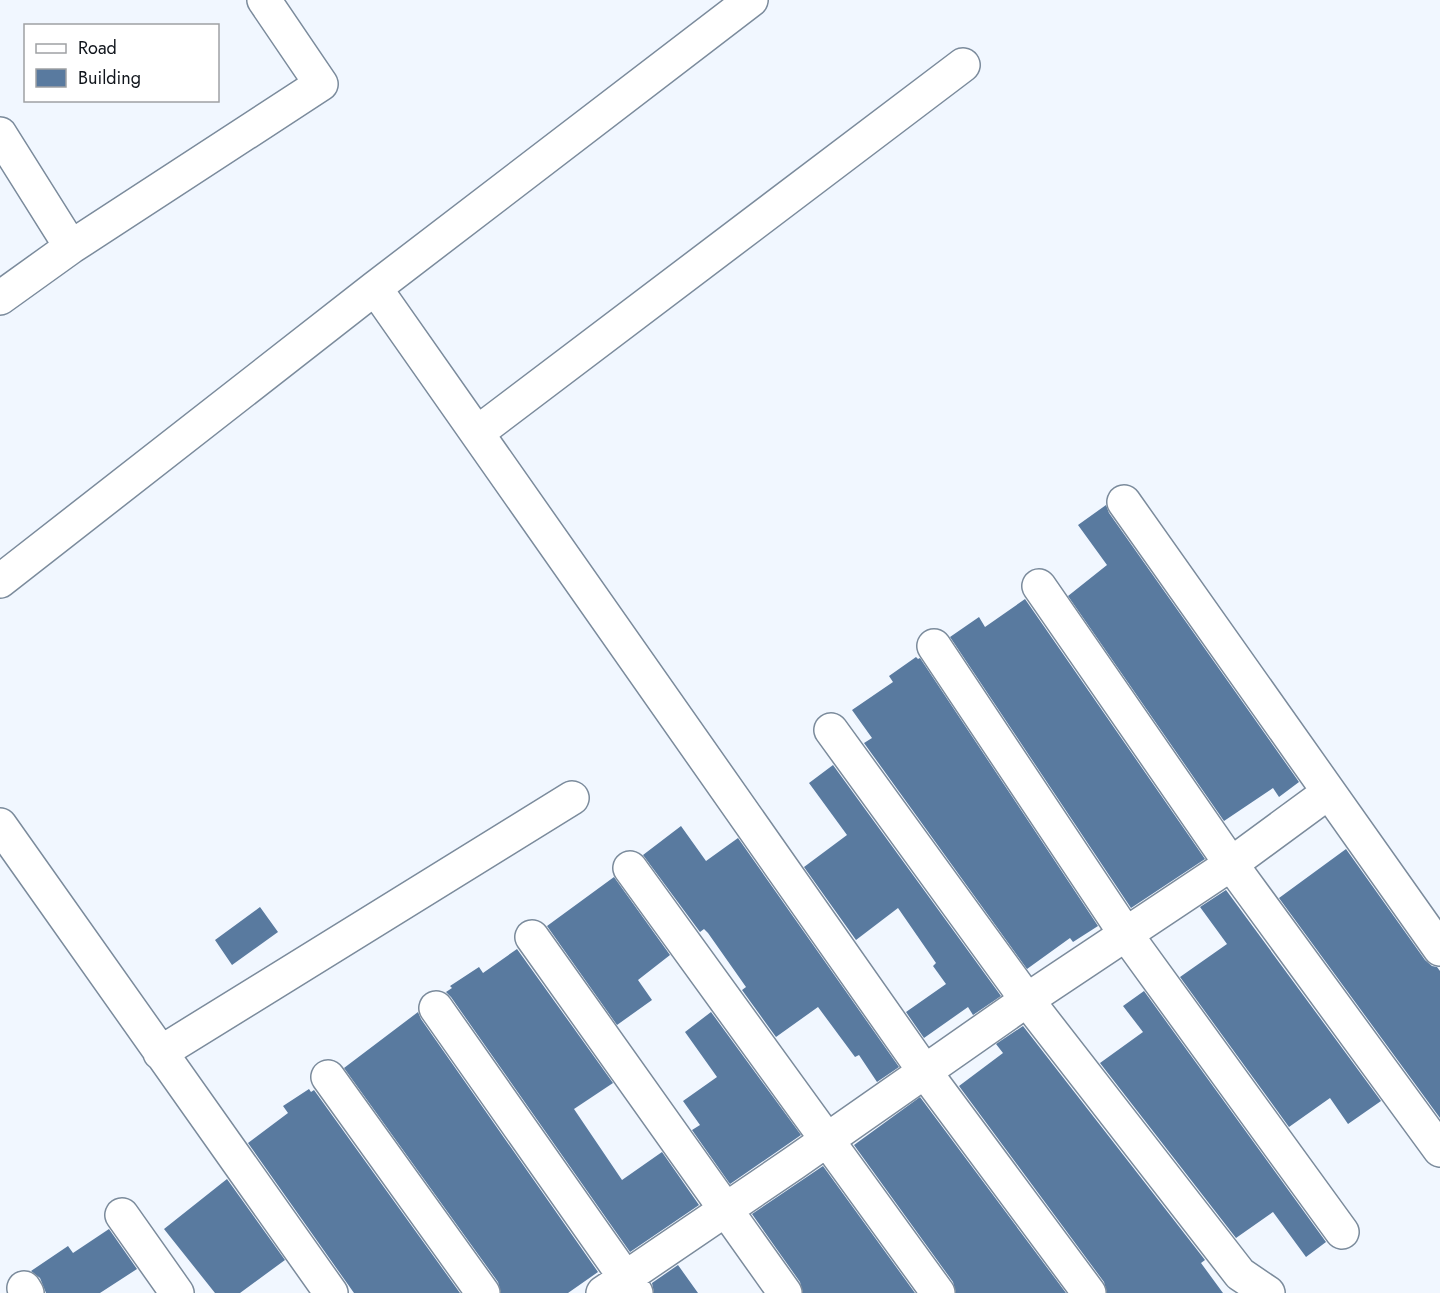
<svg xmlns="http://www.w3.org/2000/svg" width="1440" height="1293" viewBox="0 0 1440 1293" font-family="Jost,sans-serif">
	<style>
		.building { fill: #597a9f }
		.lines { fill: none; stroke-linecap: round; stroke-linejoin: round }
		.street-casing { stroke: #7b8b9c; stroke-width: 36 }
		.street { stroke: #fff; stroke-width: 33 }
	</style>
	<rect width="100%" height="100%" fill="#f1f7ff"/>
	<path class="building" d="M 1106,505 L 1109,513 L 1299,782 L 1279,797 L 1273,788 L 1224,821 L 1068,596 L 1107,565 L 1078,525 Z
		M 1025,599 L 1205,859 L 1131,908 L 950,637 L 979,617 L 985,627 Z
		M 916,657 L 918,659 L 920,658 L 1098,926 L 1073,942 L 1070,938 L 1027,969 L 864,743 L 872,738 L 852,710 L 893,682 L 889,676 Z
		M 833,765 L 1001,996 L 973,1015 L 968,1007 L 924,1038 L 906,1012 L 946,984 L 933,966 L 936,963 L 898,908 L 856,940 L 804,867 L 847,835 L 809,783 Z
		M 681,826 L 706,861 L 738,838 L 899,1067 L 877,1082 L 859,1055 L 855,1057 L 818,1007 L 776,1037 L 742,990 L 746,987 L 708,933 L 704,929 L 700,932 L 643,855 Z
		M 1346,849 L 1425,960 L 1432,966 L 1437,967 L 1440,971 L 1440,1118 L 1279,898 Z
		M 614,877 L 670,955 L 638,980 L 652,1000 L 617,1025 L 547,926 Z
		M 1226,890 L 1381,1101 L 1348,1124 L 1330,1098 L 1289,1127 L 1180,977 L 1227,944 L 1200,907 Z
		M 260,907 L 278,932 L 232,965 L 215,940 Z
		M 517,949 L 613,1083 L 574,1109 L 622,1180 L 662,1152 L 699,1205 L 630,1252 L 451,997 L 446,992 L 452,988 L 450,986 L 479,967 L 483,973 Z
		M 1144,991 L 1326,1242 L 1306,1257 L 1273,1212 L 1236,1238 L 1100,1063 L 1143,1032 L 1123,1006 Z
		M 418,1012 L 421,1019 L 598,1272 L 568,1293 L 501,1293 L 498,1282 L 344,1068 Z
		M 711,1012 L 801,1135 L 730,1184 L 692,1130 L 700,1125 L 683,1101 L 717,1077 L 685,1032 Z
		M 1023,1026 L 1205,1260 L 1201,1263 L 1223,1293 L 1107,1293 L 1104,1282 L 959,1086 L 1003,1053 L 996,1044 Z
		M 309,1089 L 311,1092 L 314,1090 L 460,1293 L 354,1293 L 248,1143 L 288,1113 L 283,1106 Z
		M 920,1097 L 1066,1293 L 956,1293 L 953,1282 L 854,1145 Z
		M 823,1166 L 915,1293 L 803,1293 L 800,1282 L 752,1214 Z
		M 227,1179 L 285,1260 L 240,1293 L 215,1293 L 164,1229 Z
		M 109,1229 L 137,1269 L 100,1293 L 46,1293 L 40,1278 L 31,1271 L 68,1246 L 73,1253 Z
		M 678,1265 L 698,1293 L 654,1293 L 652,1283 Z"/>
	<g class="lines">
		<g class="street-casing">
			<path id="street" d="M 0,134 L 71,247
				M 375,288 L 925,1072 L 1089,1293
				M 0,298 L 71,247 L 321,84 L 264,0
				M 477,433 L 963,65
				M 1124,502 L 1440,949
				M 0,581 L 375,288 L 751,0
				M 1039,586 L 1231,864 L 1440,1150
				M 934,646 L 1125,933 L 1342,1232
				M 831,730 L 1027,1000 L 1240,1274 L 1268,1293
				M 0,825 L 331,1293
				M 630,868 L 938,1293
				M 532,937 L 785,1293
				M 436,1008 L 636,1293
				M 160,1053 L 572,798
				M 328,1077 L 483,1293
				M 122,1215 L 177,1293
				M 24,1288 L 27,1293
				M 603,1293 L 794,1163 L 1027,1000 L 1231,864 L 1329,792"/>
		</g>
		<use href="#street" class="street"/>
	</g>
	<rect x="24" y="24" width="195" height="78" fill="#ffffff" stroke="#9fa1a4" stroke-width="1.5"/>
	<rect x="36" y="44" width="30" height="9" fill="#ffffff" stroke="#9fa1a4" stroke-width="1.5"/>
	<text x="78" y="54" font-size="18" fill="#10151c">Road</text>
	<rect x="36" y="69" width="30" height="18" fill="#597a9f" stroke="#9fa1a4" stroke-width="1.5"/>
	<text x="78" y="84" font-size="18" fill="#10151c">Building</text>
</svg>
